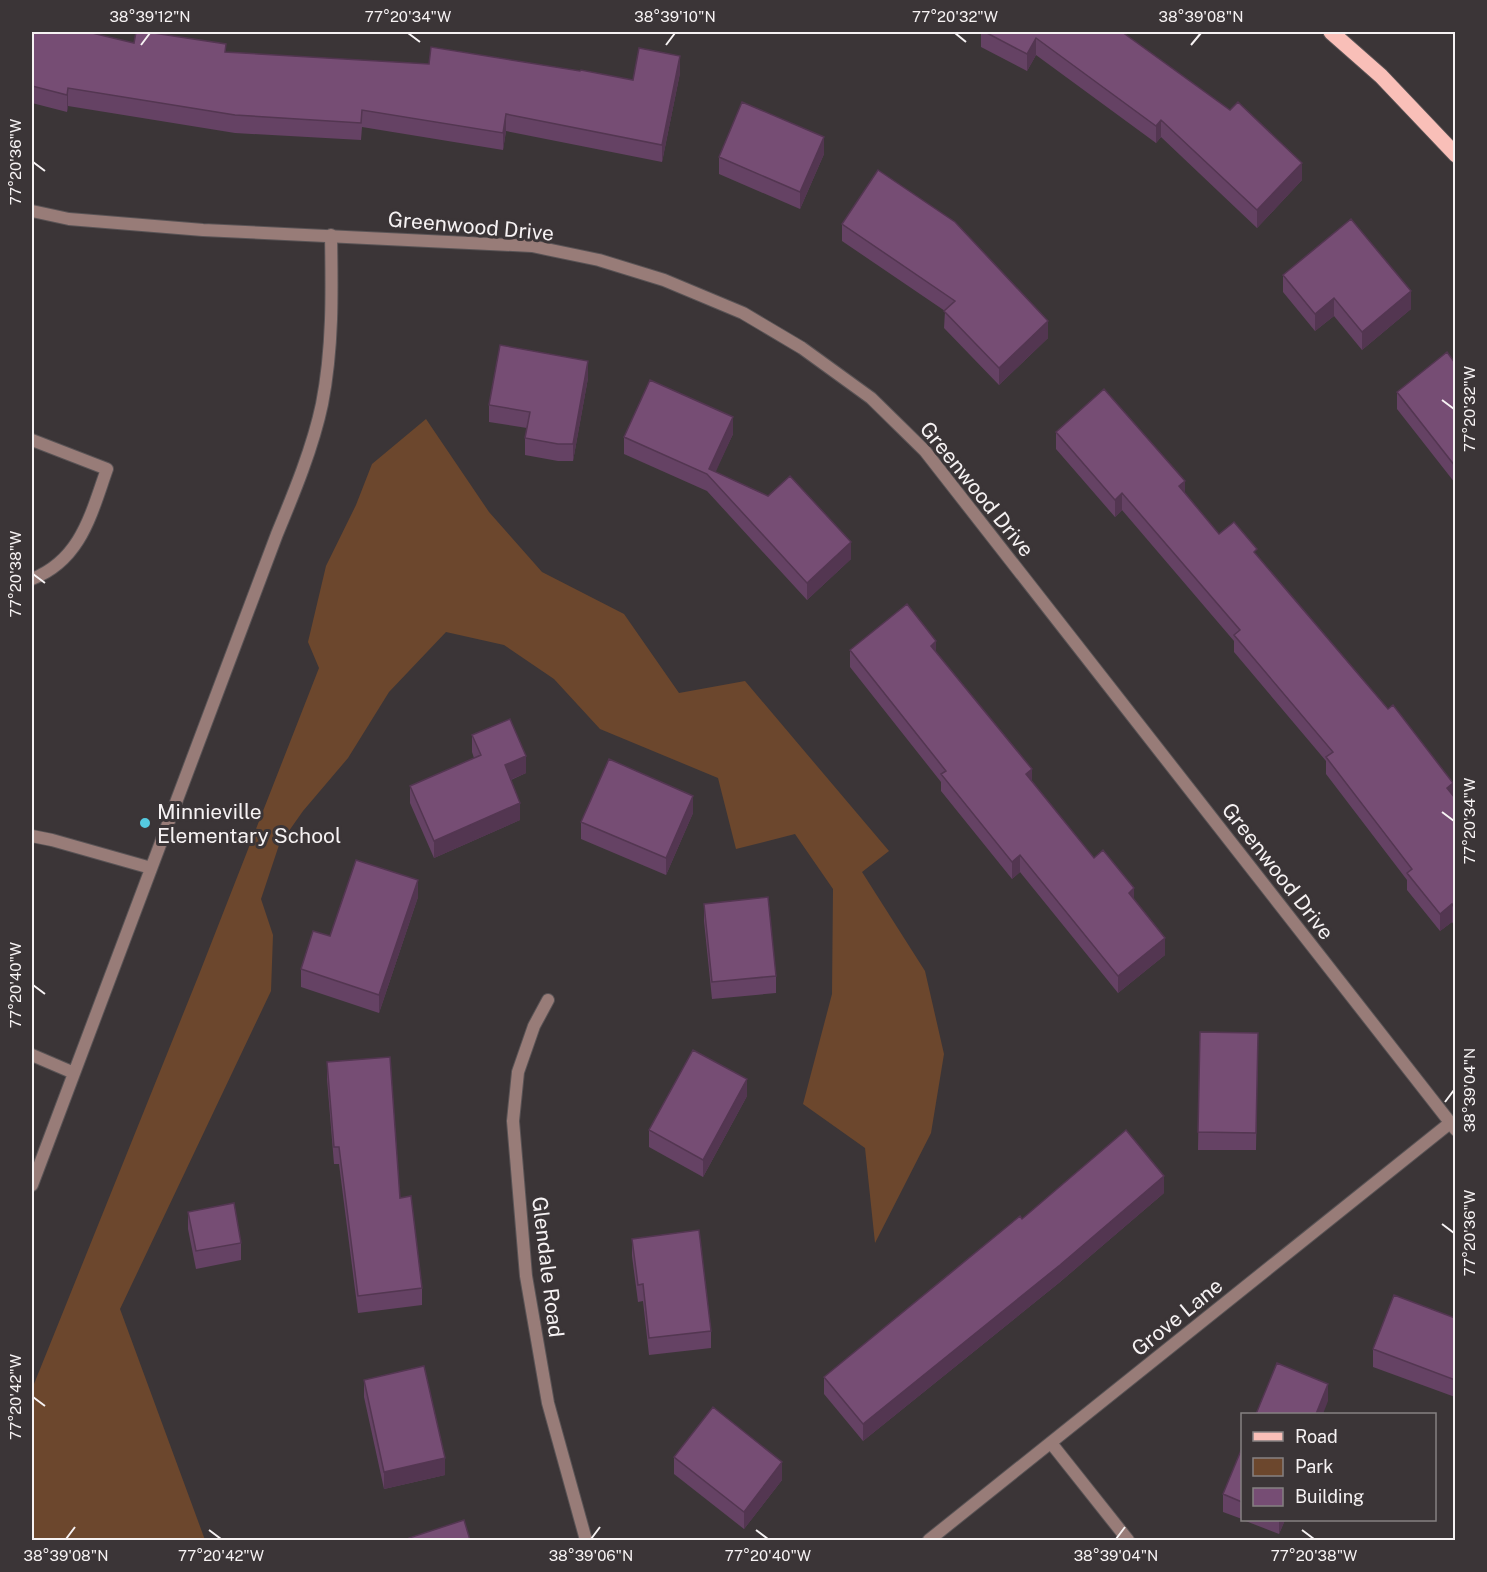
<svg xmlns="http://www.w3.org/2000/svg" width="1487" height="1572" viewBox="0 0 1487 1572" font-family="'Public Sans',sans-serif">
	<style>
		.green { fill: #6c472d }
		.lines { fill: none; stroke-linecap: round; stroke-linejoin: round }
		.lane-casing { stroke: #595355; stroke-width: 14 }
		.street-casing { stroke: #595355; stroke-width: 14 }
		.primary-casing { stroke: #595355; stroke-width: 17 }
		.lane { stroke: #987c78; stroke-width: 12 }
		.street { stroke: #987c78; stroke-width: 12 }
		.primary { stroke: #f9bfb8; stroke-width: 15 }
		.wall { fill: #654264 }
		.shaded-wall { fill: #533651 }
		.building { fill: #764d74; stroke: #533651; stroke-width: 1.5 }
		.ticks { fill: none; stroke: #f6f2f3; stroke-width: 2 }
		.poi-dot { fill: #55cae0; stroke: #3b3537; stroke-width: 2 }
		.labels { text-anchor: middle; dominant-baseline: central; stroke-width: 6; stroke-linejoin: round; paint-order: stroke }
		.street-label { font-size: 21px; fill: #f6f2f3; stroke: #3b3537 }
		.poi-label { font-size: 21px; fill: #f6f2f3; stroke: #3b3537; text-anchor: start }
		.neatline { fill: none; stroke: #f6f2f3; stroke-width: 2 }
		.ticks-label { font-size: 15px; text-anchor: middle; fill: #f6f2f3 }
	</style>
	<rect width="100%" height="100%" fill="#3b3537"/>
	<path class="green" d="M 426,419 L 489,512 L 542,572 L 624,614 L 679,693 L 745,681 L 889,851 L 862,872 L 925,971 L 944,1054 L 931,1133 L 875,1243 L 865,1148 L 803,1104 L 832,994 L 833,889 L 795,834 L 736,849 L 718,778 L 600,729 L 554,679 L 504,645 L 446,632 L 389,692 L 348,758 L 303,811 L 279,845 L 261,899 L 273,935 L 271,991 L 120,1309 L 205,1540 L 32,1540 L 32,1389 L 198,977 L 319,668 L 308,642 L 326,566 L 356,505 L 372,464 Z"/>
	<g class="lines">
		<g class="lane-casing">
			<path id="lane" d="M 32,440 L 107,469 C 91,514 81,560 32,579
				M 32,836 L 52,840 L 151,868
				M 32,1055 L 74,1073
				M 32,1185 L 277,534 C 294,493 313,447 322,404 C 333,348 332,292 331,235"/>
		</g>
		<g class="street-casing">
			<path id="street" d="M 32,211 L 69,219 L 203,230 L 532,246 L 599,260 L 664,280 L 743,313 L 802,348 L 871,398 L 925,451 L 1456,1130
				M 548,1000 L 534,1026 L 518,1072 L 513,1121 L 526,1276 L 548,1403 L 586,1540
				M 1051,1443 L 1128,1540
				M 929,1540 L 1450,1123"/>
		</g>
		<g class="primary-casing">
			<path id="primary" d="M 1331,32 L 1381,76 L 1456,155"/>
		</g>
		<use href="#lane" class="lane"/>
		<use href="#street" class="street"/>
		<use href="#primary" class="primary"/>
	</g>
	<path class="wall" d="M 32,32 L 226,52 L 633,80 L 680,73 L 662,162 L 506,131 L 503,150 L 362,127 L 361,140 L 235,133 L 68,106 L 67,112 L 32,103 Z
		M 981,32 L 1122,32 L 1302,180 L 1257,228 L 1161,137 L 1156,143 L 1036,55 L 1027,71 L 981,47 Z
		M 824,154 L 800,209 L 719,174 L 719,157 Z
		M 842,224 L 1048,338 L 999,385 L 944,328 L 945,311 L 842,241 Z
		M 1283,275 L 1411,309 L 1362,350 L 1334,316 L 1315,331 L 1283,292 Z
		M 1455,363 L 1455,483 L 1397,409 L 1397,392 Z
		M 588,378 L 573,461 L 558,461 L 525,455 L 525,438 L 527,428 L 489,422 L 489,405 Z
		M 1056,432 L 1185,493 L 1219,534 L 1257,556 L 1453,795 L 1455,798 L 1455,927 L 1452,922 L 1440,931 L 1407,890 L 1407,880 L 1326,774 L 1326,761 L 1234,652 L 1234,641 L 1122,510 L 1115,517 L 1056,449 Z
		M 733,434 L 715,472 L 851,559 L 807,600 L 707,491 L 624,454 L 624,437 Z
		M 850,650 L 936,652 L 1032,782 L 1094,858 L 1134,899 L 1165,955 L 1118,993 L 1020,872 L 1012,879 L 941,791 L 941,782 L 850,667 Z
		M 472,735 L 526,773 L 511,780 L 520,820 L 434,858 L 410,803 L 410,786 L 474,758 L 472,752 Z
		M 693,813 L 666,875 L 581,839 L 581,822 Z
		M 418,897 L 379,1013 L 301,987 L 301,969 L 330,936 Z
		M 704,904 L 776,976 L 776,993 L 712,999 L 704,921 Z
		M 1200,1032 L 1258,1033 L 1256,1150 L 1198,1150 Z
		M 327,1062 L 400,1198 L 422,1288 L 422,1305 L 358,1313 L 339,1164 L 334,1164 L 327,1079 Z
		M 747,1096 L 703,1177 L 649,1147 L 649,1130 Z
		M 1164,1193 L 1060,1282 L 863,1441 L 824,1394 L 824,1377 L 1022,1219 Z
		M 188,1212 L 241,1243 L 241,1260 L 196,1269 L 188,1229 Z
		M 632,1239 L 711,1331 L 711,1348 L 649,1355 L 643,1301 L 638,1302 L 632,1256 Z
		M 1455,1318 L 1455,1397 L 1373,1367 L 1373,1349 Z
		M 364,1380 L 445,1475 L 384,1489 L 364,1397 Z
		M 1242,1448 L 1242,1519 L 1223,1512 L 1223,1494 Z
		M 674,1457 L 782,1480 L 744,1529 L 674,1474 Z
		M 1243,1520 L 1285,1520 L 1279,1534 Z"/>
	<path class="shaded-wall" d="M 1036,38 L 1036,55 L 1027,71 L 1027,54 Z
		M 680,56 L 680,73 L 662,162 L 662,145 Z
		M 68,88 L 68,106 L 67,112 L 67,95 Z
		M 506,114 L 506,131 L 503,150 L 503,133 Z
		M 1161,120 L 1161,137 L 1156,143 L 1156,126 Z
		M 824,137 L 824,154 L 800,209 L 800,192 Z
		M 1302,163 L 1302,180 L 1257,228 L 1257,210 Z
		M 1411,291 L 1411,309 L 1362,350 L 1362,332 Z
		M 1334,298 L 1334,316 L 1315,331 L 1315,314 Z
		M 1048,321 L 1048,338 L 999,385 L 999,368 Z
		M 588,361 L 588,378 L 573,461 L 573,444 Z
		M 733,417 L 733,434 L 712,480 L 709,469 Z
		M 1185,481 L 1185,498 L 1179,486 Z
		M 1122,493 L 1122,510 L 1115,517 L 1115,500 Z
		M 851,542 L 851,559 L 807,600 L 807,583 Z
		M 936,641 L 936,659 L 931,646 Z
		M 526,756 L 526,773 L 505,782 L 505,765 Z
		M 1032,769 L 1032,786 L 1026,774 Z
		M 1453,783 L 1453,801 L 1447,788 Z
		M 693,796 L 693,813 L 666,875 L 666,858 Z
		M 520,803 L 520,820 L 434,858 L 434,841 Z
		M 1020,855 L 1020,872 L 1012,879 L 1012,862 Z
		M 418,880 L 418,897 L 379,1013 L 379,995 Z
		M 1134,888 L 1134,905 L 1129,893 Z
		M 1452,904 L 1452,922 L 1440,931 L 1440,914 Z
		M 1165,938 L 1165,955 L 1118,993 L 1118,976 Z
		M 747,1079 L 747,1096 L 703,1177 L 703,1160 Z
		M 1164,1176 L 1164,1193 L 1060,1282 L 863,1441 L 863,1424 Z
		M 1328,1384 L 1328,1401 L 1323,1414 L 1316,1414 Z
		M 445,1458 L 445,1475 L 384,1489 L 384,1472 Z
		M 782,1462 L 782,1480 L 744,1529 L 744,1512 Z
		M 1279,1520 L 1285,1520 L 1279,1534 Z"/>
	<path class="building" d="M 32,32 L 88,32 L 134,43 L 136,32 L 147,32 L 226,44 L 225,52 L 429,64 L 431,47 L 580,71 L 581,70 L 633,80 L 639,48 L 680,56 L 662,145 L 506,114 L 503,133 L 362,110 L 361,123 L 235,115 L 68,88 L 67,95 L 32,86 Z
		M 985,32 L 1122,32 L 1230,110 L 1238,102 L 1302,163 L 1257,210 L 1161,120 L 1156,126 L 1036,38 L 1027,54 Z
		M 742,102 L 824,137 L 800,192 L 719,157 Z
		M 878,170 L 955,222 L 1048,321 L 999,368 L 944,311 L 955,301 L 842,224 Z
		M 1351,219 L 1411,291 L 1362,332 L 1334,298 L 1315,314 L 1283,275 Z
		M 500,345 L 588,361 L 573,444 L 558,444 L 525,438 L 530,412 L 489,405 Z
		M 1447,352 L 1455,363 L 1455,466 L 1397,392 Z
		M 650,380 L 733,417 L 709,469 L 768,496 L 790,476 L 851,542 L 807,583 L 707,474 L 624,437 Z
		M 1104,389 L 1185,481 L 1179,486 L 1219,534 L 1234,522 L 1257,549 L 1254,552 L 1388,709 L 1393,705 L 1453,783 L 1447,788 L 1455,798 L 1455,909 L 1452,904 L 1440,914 L 1407,873 L 1412,869 L 1326,757 L 1333,752 L 1234,635 L 1240,630 L 1122,493 L 1115,500 L 1056,432 Z
		M 907,604 L 936,641 L 931,646 L 1032,769 L 1026,774 L 1094,858 L 1103,850 L 1134,888 L 1129,893 L 1165,938 L 1118,976 L 1020,855 L 1012,862 L 941,774 L 946,771 L 850,650 Z
		M 510,719 L 526,756 L 505,765 L 520,803 L 434,841 L 410,786 L 481,755 L 472,735 Z
		M 609,759 L 693,796 L 666,858 L 581,822 Z
		M 356,860 L 418,880 L 379,995 L 301,969 L 313,931 L 330,936 Z
		M 768,897 L 776,976 L 712,982 L 704,904 Z
		M 1200,1032 L 1258,1033 L 1256,1133 L 1198,1132 Z
		M 693,1050 L 747,1079 L 703,1160 L 649,1130 Z
		M 390,1057 L 400,1198 L 411,1196 L 422,1288 L 358,1296 L 339,1147 L 334,1147 L 327,1062 Z
		M 1126,1130 L 1164,1176 L 1060,1265 L 863,1424 L 824,1377 L 1020,1216 L 1022,1219 Z
		M 234,1203 L 241,1243 L 196,1251 L 188,1212 Z
		M 699,1230 L 711,1331 L 649,1338 L 643,1284 L 638,1285 L 632,1239 Z
		M 1394,1295 L 1455,1318 L 1455,1380 L 1373,1349 Z
		M 1277,1363 L 1328,1384 L 1316,1414 L 1256,1414 Z
		M 424,1366 L 445,1458 L 384,1472 L 364,1380 Z
		M 713,1407 L 782,1462 L 744,1512 L 674,1457 Z
		M 1242,1448 L 1242,1502 L 1223,1494 Z
		M 464,1520 L 470,1540 L 409,1540 L 409,1538 Z"/>
	<path class="ticks" d="M 408,33 L 420,42M 955,33 L 966,42M 141,45 L 150,33M 666,45 L 675,33M 1191,45 L 1201,33M 33,162 L 45,171M 1442,400 L 1454,409M 33,574 L 45,583M 1442,812 L 1454,821M 33,985 L 45,994M 1445,1102 L 1454,1090M 1442,1224 L 1454,1233M 33,1397 L 45,1406M 209,1530 L 221,1539M 756,1530 L 768,1539M 1302,1530 L 1314,1539M 66,1539 L 75,1527M 591,1539 L 600,1527M 1116,1539 L 1125,1527"/>
	<circle class="poi-dot" cx="145" cy="823" r="6"/>
	<g class="labels">
		<g class="street-label">
			<text transform="translate(471 226) rotate(5)">Greenwood Drive</text>
			<text transform="translate(977 489) rotate(51)">Greenwood Drive</text>
			<text transform="translate(1278 871) rotate(52)">Greenwood Drive</text>
			<text transform="translate(548 1267) rotate(83)">Glendale Road</text>
			<text transform="translate(1177 1317) rotate(-39)">Grove Lane</text>
		</g>
		<g class="poi-label">
			<text x="157" y="811">Minnieville<tspan x="157" dy="24">Elementary School</tspan></text>
		</g>
	</g>
	<rect width="1487" height="1572" fill="none" stroke="#3b3537" stroke-width="66"/>
	<rect x="1241" y="1413" width="195" height="108" fill="#3b3537" stroke="#868182" stroke-width="1.5"/>
	<rect x="1253" y="1432" width="30" height="9" fill="#f9bfb8" stroke="#868182" stroke-width="1.5"/>
	<text x="1295" y="1443" font-size="18" fill="#f6f2f3">Road</text>
	<rect x="1253" y="1458" width="30" height="18" fill="#6c472d" stroke="#868182" stroke-width="1.5"/>
	<text x="1295" y="1473" font-size="18" fill="#f6f2f3">Park</text>
	<rect x="1253" y="1488" width="30" height="18" fill="#764d74" stroke="#868182" stroke-width="1.5"/>
	<text x="1295" y="1503" font-size="18" fill="#f6f2f3">Building</text>
	<rect x="33" y="33" width="1421" height="1506" class="neatline"/>
	<g class="ticks-label">
		<text x="150" y="22">38°39'12"N</text>
		<text x="408" y="22">77°20'34"W</text>
		<text x="675" y="22">38°39'10"N</text>
		<text x="955" y="22">77°20'32"W</text>
		<text x="1201" y="22">38°39'08"N</text>
		<text transform="translate(16 162) rotate(-90)" y="5">77°20'36"W</text>
		<text transform="translate(1470 409) rotate(-90)" y="5">77°20'32"W</text>
		<text transform="translate(16 574) rotate(-90)" y="5">77°20'38"W</text>
		<text transform="translate(1470 821) rotate(-90)" y="5">77°20'34"W</text>
		<text transform="translate(16 985) rotate(-90)" y="5">77°20'40"W</text>
		<text transform="translate(1470 1090) rotate(-90)" y="5">38°39'04"N</text>
		<text transform="translate(1470 1233) rotate(-90)" y="5">77°20'36"W</text>
		<text transform="translate(16 1397) rotate(-90)" y="5">77°20'42"W</text>
		<text x="66" y="1561">38°39'08"N</text>
		<text x="221" y="1561">77°20'42"W</text>
		<text x="591" y="1561">38°39'06"N</text>
		<text x="768" y="1561">77°20'40"W</text>
		<text x="1116" y="1561">38°39'04"N</text>
		<text x="1314" y="1561">77°20'38"W</text>
	</g>
</svg>
